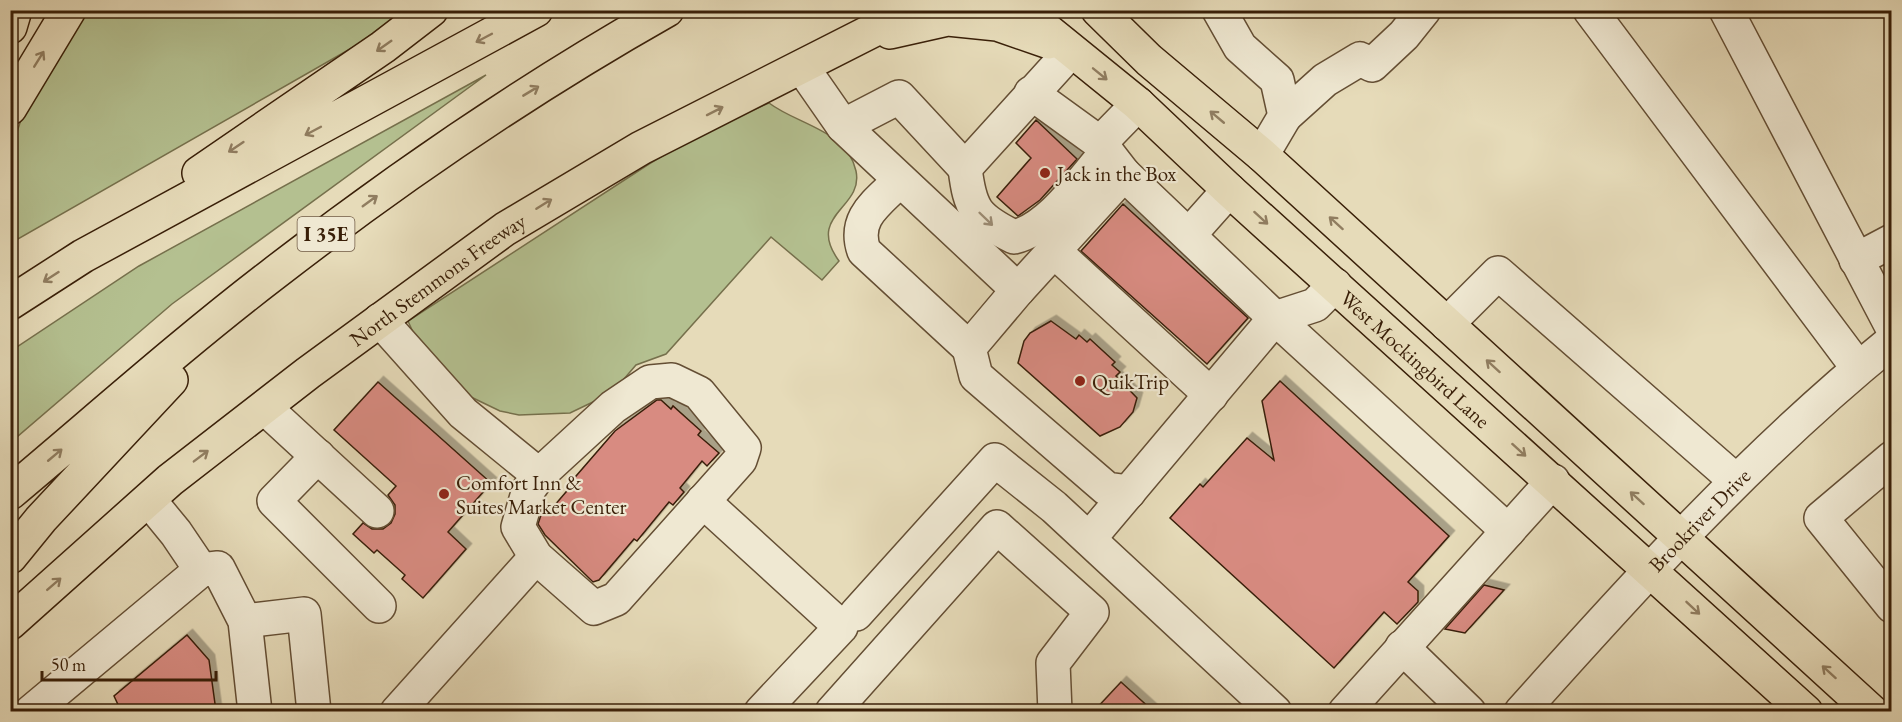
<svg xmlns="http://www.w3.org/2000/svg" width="1902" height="722" viewBox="0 0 1902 722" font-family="'EB Garamond',serif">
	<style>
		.green { fill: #b4c090; stroke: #76704c; stroke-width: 1.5 }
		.building { fill: #d88b81; stroke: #391f08; stroke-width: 1.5; filter: url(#shadow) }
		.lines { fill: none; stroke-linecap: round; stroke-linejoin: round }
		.minor-casing { stroke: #644e34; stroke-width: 36 }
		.major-casing { stroke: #391f08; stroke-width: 36 }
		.highway-casing { stroke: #391f08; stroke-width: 36 }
		.minor { stroke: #efe8d2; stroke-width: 33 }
		.major { stroke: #e6dbb9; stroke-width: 33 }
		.highway { stroke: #e6dbb9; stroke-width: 33 }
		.oneway { stroke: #907d60 }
		.oneway2 { stroke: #9d8e77 }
		.poi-dot { fill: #8f2418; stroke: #efe8d2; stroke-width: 2 }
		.labels { text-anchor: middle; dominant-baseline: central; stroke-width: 4.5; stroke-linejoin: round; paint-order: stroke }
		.shield { fill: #efe8d2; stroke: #705b45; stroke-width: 1.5 }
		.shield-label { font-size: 20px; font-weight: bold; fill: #391f08 }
		.poi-label { font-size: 21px; fill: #391f08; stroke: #efe8d2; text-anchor: start }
		.street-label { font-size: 21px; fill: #391f08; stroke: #efe8d2 }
	</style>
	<defs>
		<filter id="shadow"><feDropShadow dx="5.5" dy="-5.5" stdDeviation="0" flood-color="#0004"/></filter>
	</defs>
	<rect width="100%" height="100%" fill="#e6dbb9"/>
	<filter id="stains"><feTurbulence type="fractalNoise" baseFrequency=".00333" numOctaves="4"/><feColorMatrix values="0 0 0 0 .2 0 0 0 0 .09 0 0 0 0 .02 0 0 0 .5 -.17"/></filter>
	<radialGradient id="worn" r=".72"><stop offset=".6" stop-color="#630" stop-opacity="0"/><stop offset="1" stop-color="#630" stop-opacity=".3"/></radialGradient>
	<path class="green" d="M 57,11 L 403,11 L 357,45 L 11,243 L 11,150 Z
		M 486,75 L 172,304 L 11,442 L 11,351 L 139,266 Z
		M 769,103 C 798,125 847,130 856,171 C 864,209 805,214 839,261 L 822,280 L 771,237 L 666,354 L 636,365 L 618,386 L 595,401 L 570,413 L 519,415 L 500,411 L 471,397 L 425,359 L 408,321 L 649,164 L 704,131 Z"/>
	<path class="building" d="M 1036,120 L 1077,159 L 1040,200 L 1018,216 L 997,197 L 1031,158 L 1016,143 Z
		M 1123,204 L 1248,318 L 1207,364 L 1081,251 Z
		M 1051,321 L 1076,339 L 1079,335 L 1087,342 L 1090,339 L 1115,362 L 1112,365 L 1120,372 L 1116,376 L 1137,398 L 1133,412 L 1120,427 L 1100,436 L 1018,363 L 1024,341 L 1030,333 Z
		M 1280,381 L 1449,536 L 1408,582 L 1418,591 L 1418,602 L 1397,624 L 1384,612 L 1334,668 L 1170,518 L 1200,484 L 1203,487 L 1247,438 L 1274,460 L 1262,401 Z
		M 378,382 L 491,483 L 448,532 L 466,549 L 423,598 L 402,579 L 405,575 L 377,550 L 374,553 L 353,534 L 363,523 L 372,529 L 383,529 L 391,523 L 395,514 L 395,505 L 388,495 L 396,486 L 334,430 Z
		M 657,400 L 661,400 L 671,409 L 673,406 L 701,431 L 698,435 L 719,453 L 707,466 L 702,461 L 680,488 L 684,492 L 673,505 L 669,502 L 637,541 L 634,539 L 599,580 L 593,582 L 545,535 L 538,524 L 543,509 L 548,513 L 572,485 L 570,483 L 615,431 Z
		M 1484,585 L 1504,590 L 1465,633 L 1445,629 Z
		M 187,635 L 209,660 L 216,711 L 121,711 L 114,696 Z
		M 1121,682 L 1153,711 L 1094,711 Z"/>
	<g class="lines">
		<g class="minor-casing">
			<g id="minor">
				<path d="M 1219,10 L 1240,47 L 1277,80 L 1285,116 L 1262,155"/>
				<path d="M 1590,10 L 1858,368"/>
				<path d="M 1726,10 L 1892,327"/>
				<path d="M 802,67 L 843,126 L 1018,290 L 1124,174 L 1100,143"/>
				<path d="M 1031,93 L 1100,143 L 1138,104"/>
				<path d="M 1285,116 L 1325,80 L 1360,59 L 1372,65 L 1404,35 L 1424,10"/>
				<path d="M 843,126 L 899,97 L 965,168 L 1071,51"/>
				<path d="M 965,168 C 970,210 976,218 1014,237 C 1051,228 1082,180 1107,152"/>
				<path d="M 1124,174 L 1275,318 L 1508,531"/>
				<path d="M 900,180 C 879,202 852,217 864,251 L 969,348"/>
				<path d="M 1189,235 L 1229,190"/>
				<path d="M 1054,251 L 1211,395"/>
				<path d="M 1856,260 L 1892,241"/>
				<path d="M 1018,290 L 969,348 L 976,376 L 1107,489 L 1129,492"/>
				<path d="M 380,320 L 463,413 L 539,475 L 613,407 L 650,382 L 672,380 L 699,393 L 744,448 L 740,460 L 616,599 L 594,608 L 536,557 L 518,527 L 529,489 L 539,475"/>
				<path d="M 1447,324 L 1498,273 L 1735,480"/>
				<path d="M 265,408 L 377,511"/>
				<path d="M 318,456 L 274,501 L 379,606"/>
				<path d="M 1892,458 L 1821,518 L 1892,606"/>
				<path d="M 149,500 L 176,533 L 201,570"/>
				<path d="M 703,501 L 841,627 L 761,712"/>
				<path d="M 1089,539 L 1275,318 L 1315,305 L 1335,285"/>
				<path d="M 856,614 L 995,460 L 1054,507 L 1275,712"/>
				<path d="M 245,621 L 304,614 L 314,712"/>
				<path d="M 1402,647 L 1469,712"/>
				<path d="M 31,712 L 201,570 L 218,568 L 245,621 L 255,712"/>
				<path d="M 397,712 L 536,557"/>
				<path d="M 832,712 L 997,527 L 1092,612 L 1053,663 L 1055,712"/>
				<path d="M 1345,712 L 1553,481"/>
				<path id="s1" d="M 1521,712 C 1638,581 1755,452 1892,341"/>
			</g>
		</g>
		<g class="major-casing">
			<g id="major">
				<path id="s2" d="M 1022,10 L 1138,104 L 1229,190 L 1806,712"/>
				<path d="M 1098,10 L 1149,60 L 1262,155 L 1872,712"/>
				<path d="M 890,32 L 948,19 L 997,24 L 1049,42"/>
				<path id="s3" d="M 10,623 L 170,480 L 308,373 L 505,229 L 641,148 L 913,10"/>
			</g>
		</g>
		<g class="highway-casing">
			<path id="highway" d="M 10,27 L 15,10
				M 10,108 L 69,10
				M 199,173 L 383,47 L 431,10
				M 10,303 L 83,256 L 536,10
				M 10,493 C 97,420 182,344 272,275 C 397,178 529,88 667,10
				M 10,557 L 41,519 L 171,380"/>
		</g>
		<use href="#minor" class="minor"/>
		<use href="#major" class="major"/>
		<use href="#highway" class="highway"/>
	</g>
	<defs><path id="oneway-shaft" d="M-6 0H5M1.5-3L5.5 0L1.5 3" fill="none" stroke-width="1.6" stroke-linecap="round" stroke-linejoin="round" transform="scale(1.5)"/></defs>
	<g class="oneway">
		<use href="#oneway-shaft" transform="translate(484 38) rotate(152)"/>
		<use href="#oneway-shaft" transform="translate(384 46) rotate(145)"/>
		<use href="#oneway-shaft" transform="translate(39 59) rotate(-58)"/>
		<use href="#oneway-shaft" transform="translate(1100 74) rotate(39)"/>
		<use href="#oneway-shaft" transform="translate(531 91) rotate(-31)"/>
		<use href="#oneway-shaft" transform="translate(715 111) rotate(-27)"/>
		<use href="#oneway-shaft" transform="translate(1217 117) rotate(-140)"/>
		<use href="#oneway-shaft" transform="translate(313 131) rotate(152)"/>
		<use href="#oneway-shaft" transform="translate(236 147) rotate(146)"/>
		<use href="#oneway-shaft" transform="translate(370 201) rotate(-36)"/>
		<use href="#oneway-shaft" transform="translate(544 204) rotate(-32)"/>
		<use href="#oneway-shaft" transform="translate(1261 218) rotate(42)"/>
		<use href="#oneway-shaft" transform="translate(1336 223) rotate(-138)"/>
		<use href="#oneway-shaft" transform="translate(51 277) rotate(147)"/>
		<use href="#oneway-shaft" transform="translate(1493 366) rotate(-138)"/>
		<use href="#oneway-shaft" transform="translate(1519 450) rotate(42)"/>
		<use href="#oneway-shaft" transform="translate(55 455) rotate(-40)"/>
		<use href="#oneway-shaft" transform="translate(201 456) rotate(-37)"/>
		<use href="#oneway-shaft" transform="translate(1637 498) rotate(-138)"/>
		<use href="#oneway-shaft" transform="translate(54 584) rotate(-41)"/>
		<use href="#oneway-shaft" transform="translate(1693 608) rotate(43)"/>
		<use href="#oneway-shaft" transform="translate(1829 672) rotate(-138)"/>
	</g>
	<use class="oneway2" href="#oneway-shaft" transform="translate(986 219) rotate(44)"/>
	<g class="poi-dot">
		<circle cx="1045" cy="173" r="6"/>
		<circle cx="1080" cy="381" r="6"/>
		<circle cx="444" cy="494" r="6"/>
	</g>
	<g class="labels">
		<rect class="shield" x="297.5" y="217" width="57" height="34" rx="4.5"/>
		<g class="shield-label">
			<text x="326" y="234">I 35E</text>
		</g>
		<g class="poi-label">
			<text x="1057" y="173">Jack in the Box</text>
			<text x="1092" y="381">QuikTrip</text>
			<text x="456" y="482">Comfort Inn &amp;<tspan x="456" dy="24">Suites Market Center</tspan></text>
		</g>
		<g class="street-label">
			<text stroke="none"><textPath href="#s3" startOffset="549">North Stemmons Freeway</textPath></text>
			<text stroke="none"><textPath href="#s2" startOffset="526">West Mockingbird Lane</textPath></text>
			<text stroke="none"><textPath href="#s1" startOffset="262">Brookriver Drive</textPath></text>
		</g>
	</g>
	<rect width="1902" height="722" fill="none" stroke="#e6dbb9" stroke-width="36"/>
	<rect x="12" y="12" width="1878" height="698" fill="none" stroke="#391f08" stroke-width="3"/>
	<rect x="18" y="18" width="1866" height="686" fill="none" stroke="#391f08" stroke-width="1.5"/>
	<path d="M42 671v9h174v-9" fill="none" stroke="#391f08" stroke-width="3"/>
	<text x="51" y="671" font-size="18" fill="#391f08" stroke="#efe8d2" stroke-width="4.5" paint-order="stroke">50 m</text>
	<rect width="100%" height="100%" filter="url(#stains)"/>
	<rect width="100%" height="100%" fill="url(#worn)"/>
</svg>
